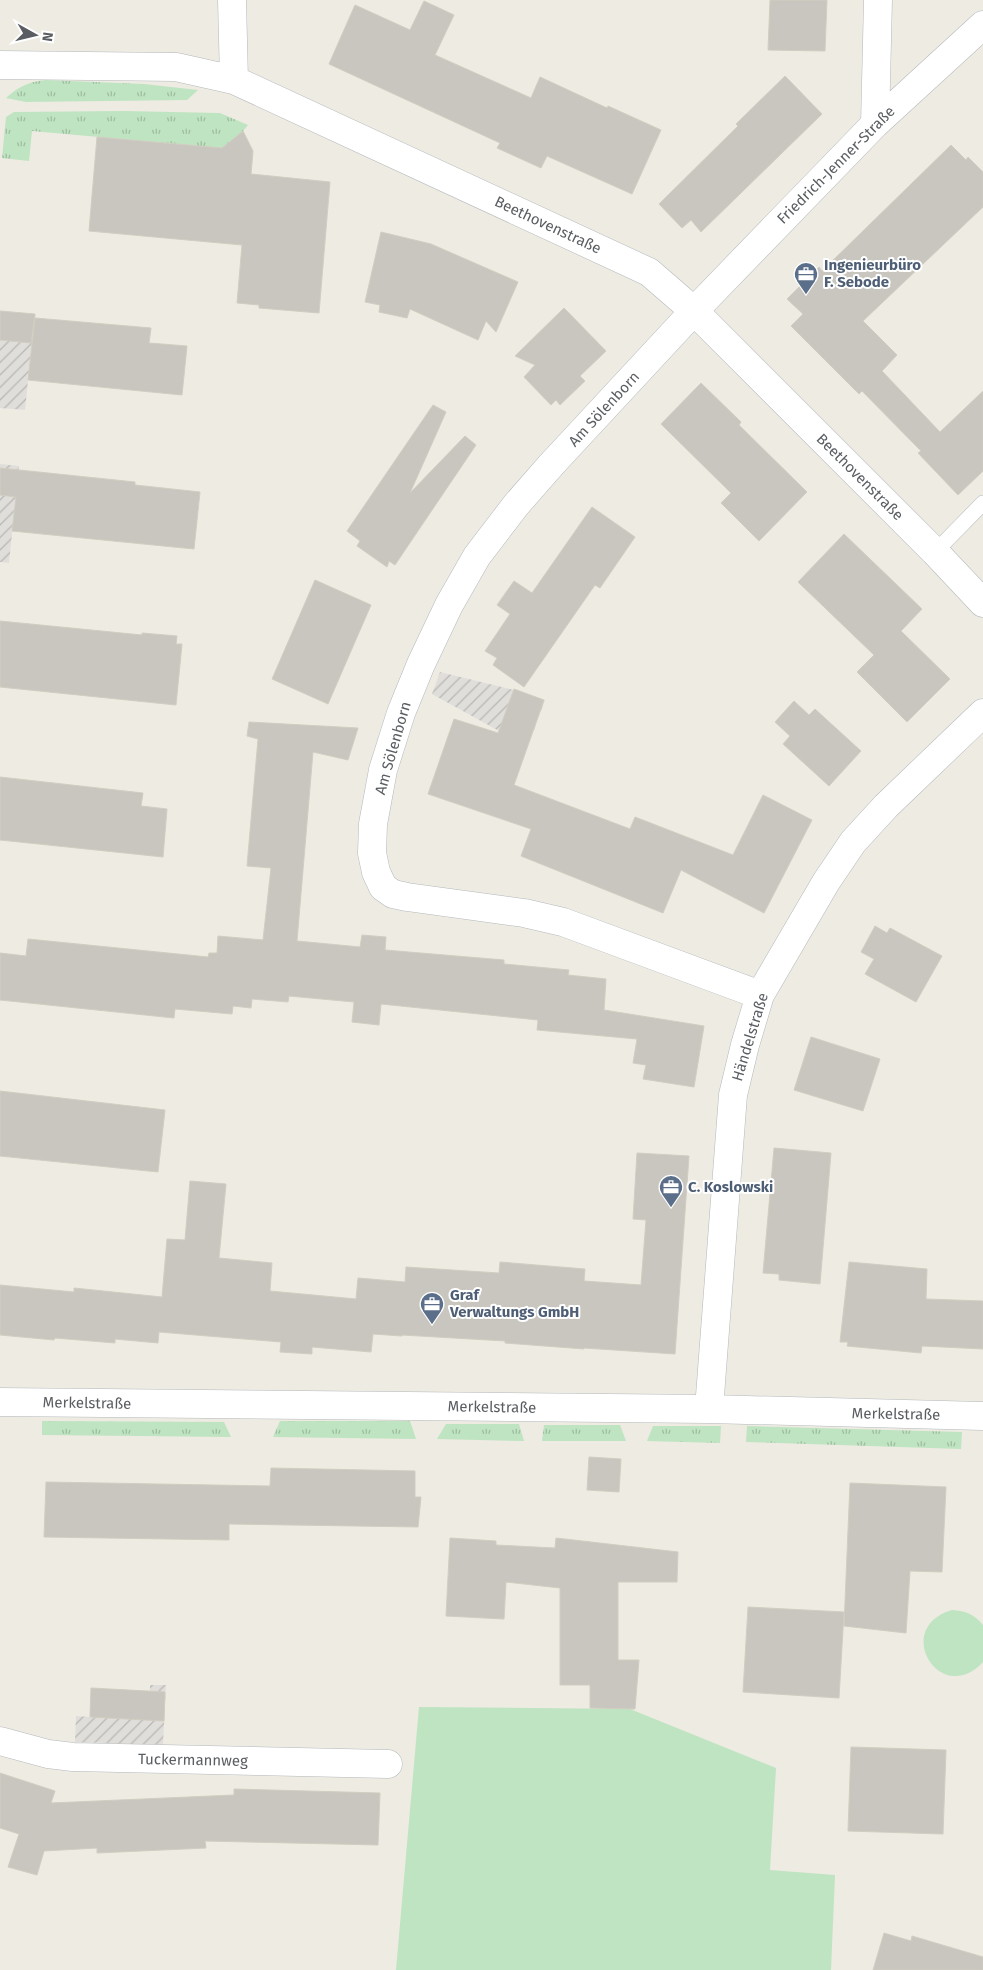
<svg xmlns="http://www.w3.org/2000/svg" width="983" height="1970" viewBox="0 0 983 1970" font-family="'Fira Sans',sans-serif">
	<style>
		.industrial { fill: url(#industrial-furrows) }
		.grass { fill: url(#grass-tufts) }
		.green { fill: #bfe4c1 }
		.building { fill: #c8c6bf; stroke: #d1cdc1 }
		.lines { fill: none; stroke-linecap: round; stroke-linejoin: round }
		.lane-casing { stroke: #b5b8bc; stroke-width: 16 }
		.street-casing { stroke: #b5b8bc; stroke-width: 29 }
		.lane { stroke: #fff; stroke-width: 15 }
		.street { stroke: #fff; stroke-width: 28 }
		.labels { text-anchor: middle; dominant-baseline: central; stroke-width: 4; stroke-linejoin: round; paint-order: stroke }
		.street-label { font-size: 15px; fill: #5a5e62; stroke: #fff }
		.service-label { font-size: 15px; font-weight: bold; fill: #4e5e75; stroke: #fff; text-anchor: start }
	</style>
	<defs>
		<pattern id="industrial-furrows" width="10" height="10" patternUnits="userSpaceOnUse" patternTransform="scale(1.25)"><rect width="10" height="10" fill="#e0deda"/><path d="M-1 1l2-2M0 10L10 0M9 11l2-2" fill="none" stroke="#b9b7b4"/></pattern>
		<pattern id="grass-tufts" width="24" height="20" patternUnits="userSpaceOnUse" patternTransform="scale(1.25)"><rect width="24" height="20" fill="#bfe4c1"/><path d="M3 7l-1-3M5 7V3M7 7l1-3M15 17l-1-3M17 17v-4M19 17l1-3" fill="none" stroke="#9ebca0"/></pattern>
	</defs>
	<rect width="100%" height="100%" fill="#edebe2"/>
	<path class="industrial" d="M 0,311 L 35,314 L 25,410 L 0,408 Z
		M 0,464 L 19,466 L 9,563 L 0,562 Z
		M 440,672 L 514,690 L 545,700 L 530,741 L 499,731 L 432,694 Z
		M 150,1685 L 166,1685 L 163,1745 L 75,1742 L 76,1716 L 90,1717 L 91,1688 L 150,1691 Z"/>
	<path class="grass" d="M 45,80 L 144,84 L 198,90 L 187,100 L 26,102 L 6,98 C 18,87 28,82 45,80 Z
		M 123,111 L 220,113 L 248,125 L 243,131 L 222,148 L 32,131 L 29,161 L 2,158 L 6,117 L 14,112 Z
		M 42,1421 L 224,1422 L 231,1437 L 42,1435 Z
		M 280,1421 L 410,1421 L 416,1439 L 273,1437 Z
		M 446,1424 L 519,1424 L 524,1441 L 437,1439 Z
		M 544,1425 L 620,1425 L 626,1441 L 542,1441 Z
		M 653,1426 L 721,1426 L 720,1443 L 647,1441 Z
		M 747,1426 L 962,1432 L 961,1449 L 746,1442 Z"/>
	<path class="green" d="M 952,1610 C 966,1611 974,1614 983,1625 L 983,1662 C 941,1708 891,1628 952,1610 Z
		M 419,1707 L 630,1709 L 776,1768 L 770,1870 L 835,1875 L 831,1970 L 396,1970 Z"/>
	<path class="building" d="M 770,0 L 827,0 L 825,51 L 768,50 Z
		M 424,1 L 454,15 L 435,55 L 531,98 L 540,77 L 607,108 L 608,106 L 661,130 L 632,194 L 547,156 L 541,168 L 497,148 L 500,143 L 329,64 L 355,5 L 410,30 Z
		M 785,76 L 822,114 L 701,232 L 691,220 L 682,228 L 659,204 L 738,126 L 736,124 Z
		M 243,131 L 253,151 L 251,174 L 330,182 L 319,313 L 259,308 L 259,305 L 237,303 L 242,245 L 89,231 L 97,137 L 222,148 Z
		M 951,145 L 966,160 L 968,157 L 983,172 L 983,207 L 863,321 L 897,355 L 882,371 L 940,432 L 983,391 L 983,471 L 958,495 L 918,453 L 921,451 L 862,391 L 859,394 L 791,326 L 803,314 L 787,299 L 819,267 L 822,271 Z
		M 381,232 L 431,244 L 518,282 L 496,332 L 486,321 L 478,340 L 410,309 L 407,318 L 379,312 L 380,305 L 365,302 Z
		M 564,308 L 606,351 L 580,376 L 585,381 L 560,405 L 556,400 L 551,405 L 524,377 L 535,365 L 515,356 Z
		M 0,311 L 35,314 L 31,343 L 0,340 Z
		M 35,318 L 151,328 L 149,343 L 187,346 L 182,395 L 28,380 Z
		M 701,383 L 741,422 L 739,425 L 807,492 L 759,541 L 721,503 L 731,493 L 661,424 Z
		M 433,405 L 446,412 L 410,493 L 465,436 L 476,445 L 395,565 L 389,561 L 387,567 L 357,546 L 360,541 L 347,531 Z
		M 0,468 L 135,482 L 135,485 L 200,492 L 194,549 L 12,531 L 16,497 L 0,495 Z
		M 592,507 L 635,537 L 600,588 L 595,585 L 524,687 L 493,665 L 497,658 L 485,651 L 510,614 L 497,605 L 514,581 L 532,593 Z
		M 844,534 L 922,609 L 901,631 L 950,679 L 907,722 L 857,672 L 874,655 L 798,582 Z
		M 315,580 L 371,605 L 328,704 L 272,679 Z
		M 0,621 L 142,635 L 142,633 L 177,636 L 176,644 L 182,644 L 176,705 L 0,687 Z
		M 514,689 L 544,700 L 514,785 L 630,829 L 635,817 L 733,855 L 763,795 L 812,820 L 764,913 L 681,870 L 663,913 L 521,856 L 531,829 L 428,794 L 454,719 L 498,733 Z
		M 794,701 L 809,715 L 815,709 L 861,751 L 829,786 L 783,744 L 790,736 L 775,722 Z
		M 249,722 L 358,728 L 348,760 L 313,752 L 297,941 L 360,947 L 362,935 L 386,937 L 385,950 L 504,960 L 504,964 L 569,970 L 568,975 L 606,979 L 604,1010 L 704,1026 L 694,1087 L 643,1079 L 646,1065 L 633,1063 L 637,1039 L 537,1030 L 538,1020 L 381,1004 L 379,1025 L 352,1022 L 354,1002 L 289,996 L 288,1002 L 252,999 L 251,1008 L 233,1006 L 232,1014 L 175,1009 L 174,1018 L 0,1000 L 0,953 L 26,956 L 28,939 L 208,957 L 209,953 L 217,953 L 218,936 L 263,940 L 271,868 L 247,866 L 258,739 L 247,736 Z
		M 0,777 L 143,793 L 141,806 L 167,809 L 163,857 L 0,840 Z
		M 875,926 L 887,933 L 890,928 L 942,956 L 916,1002 L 865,974 L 874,959 L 861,952 Z
		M 811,1037 L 880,1059 L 863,1111 L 794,1090 Z
		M 0,1091 L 165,1110 L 158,1172 L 0,1156 Z
		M 774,1148 L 831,1153 L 820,1284 L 779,1280 L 779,1274 L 763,1273 Z
		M 637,1153 L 689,1156 L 675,1354 L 584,1348 L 584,1349 L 505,1343 L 505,1341 L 402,1335 L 402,1336 L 373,1334 L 371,1352 L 312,1347 L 312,1354 L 280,1352 L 281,1342 L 159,1332 L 158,1343 L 115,1339 L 115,1343 L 55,1338 L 54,1340 L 0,1335 L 0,1285 L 74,1292 L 74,1288 L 162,1297 L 167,1239 L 185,1240 L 190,1181 L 226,1184 L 219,1258 L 272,1263 L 270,1291 L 356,1299 L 358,1278 L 405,1282 L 406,1267 L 499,1273 L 500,1262 L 585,1269 L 584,1281 L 641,1285 L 646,1220 L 633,1219 Z
		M 849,1262 L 927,1269 L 926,1299 L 983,1301 L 983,1349 L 922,1346 L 921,1353 L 847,1346 L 848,1342 L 840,1342 Z
		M 589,1457 L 621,1459 L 619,1492 L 587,1490 Z
		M 271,1468 L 415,1471 L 415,1497 L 421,1497 L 418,1527 L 229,1524 L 229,1540 L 44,1537 L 46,1482 L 270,1486 Z
		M 850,1483 L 946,1487 L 942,1572 L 910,1571 L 906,1633 L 844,1626 Z
		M 450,1538 L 496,1541 L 496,1545 L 555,1548 L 556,1538 L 678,1552 L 677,1582 L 618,1582 L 618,1660 L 639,1660 L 635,1709 L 590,1708 L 590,1685 L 560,1685 L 560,1588 L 506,1582 L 504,1619 L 446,1616 Z
		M 748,1607 L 844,1612 L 839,1698 L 743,1692 Z
		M 91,1688 L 165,1692 L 164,1721 L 90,1717 Z
		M 851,1747 L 946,1750 L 943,1834 L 848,1831 Z
		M 0,1773 L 55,1791 L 51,1803 L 234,1795 L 234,1789 L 380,1793 L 378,1845 L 205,1841 L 206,1848 L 97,1853 L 97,1848 L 44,1851 L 37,1875 L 8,1867 L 19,1834 L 0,1828 Z
		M 884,1933 L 911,1941 L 912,1936 L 983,1957 L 983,1970 L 873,1970 Z"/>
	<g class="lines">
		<g class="lane-casing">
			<path id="lane" d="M 935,552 L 983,503"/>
		</g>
		<g class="street-casing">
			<path id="street" d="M 232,0 L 234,80
				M 0,65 L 176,67 L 234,80 L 649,272 L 694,311 L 935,552 L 983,603
				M 875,124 L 878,0
				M 760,995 L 563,922 L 524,913 L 407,897 L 393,894 L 383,887 L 376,872 L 372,853 L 373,824 L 383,770 L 401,713 L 421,664 L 449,605 L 477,556 L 516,505 L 551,465 L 694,311 L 875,124 L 983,25
				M 0,1402 L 709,1409 L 983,1416
				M 709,1409 L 733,1095 L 745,1045 L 760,995 L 826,882 L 853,842 L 886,806 L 983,713
				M 0,1741 L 48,1754 L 73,1757 L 388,1764"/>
		</g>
		<use href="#lane" class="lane"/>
		<use href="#street" class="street"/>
	</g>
	<defs>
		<g id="office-pin" transform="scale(1.25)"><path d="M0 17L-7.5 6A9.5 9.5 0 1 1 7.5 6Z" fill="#5c6f8a" stroke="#fff"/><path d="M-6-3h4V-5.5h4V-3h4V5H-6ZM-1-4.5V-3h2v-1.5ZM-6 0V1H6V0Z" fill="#fff"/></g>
	</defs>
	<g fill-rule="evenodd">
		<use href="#office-pin" x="806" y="274"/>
		<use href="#office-pin" x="671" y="1187"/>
		<use href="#office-pin" x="432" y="1304"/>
	</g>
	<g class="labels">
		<g class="street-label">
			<text transform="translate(836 165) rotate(-45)">Friedrich-Jenner-Straße</text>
			<text transform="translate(548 225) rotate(25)">Beethovenstraße</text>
			<text transform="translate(604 409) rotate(-47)">Am Sölenborn</text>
			<text transform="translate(860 477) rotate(45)">Beethovenstraße</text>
			<text transform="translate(393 748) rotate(-74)">Am Sölenborn</text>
			<text transform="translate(750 1037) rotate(-73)">Händelstraße</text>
			<text transform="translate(87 1403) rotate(1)">Merkelstraße</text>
			<text transform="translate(492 1407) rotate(1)">Merkelstraße</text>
			<text transform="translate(896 1414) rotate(1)">Merkelstraße</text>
			<text transform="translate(193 1760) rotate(1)">Tuckermannweg</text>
		</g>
		<g class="service-label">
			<text x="824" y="265">Ingenieurbüro<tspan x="824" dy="17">F. Sebode</tspan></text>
			<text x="688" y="1187">C. Koslowski</text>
			<text x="450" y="1295">Graf<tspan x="450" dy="17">Verwaltungs GmbH</tspan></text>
		</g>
	</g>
	<g transform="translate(35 35) rotate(98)" stroke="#ffffff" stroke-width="4" paint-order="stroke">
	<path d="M0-4L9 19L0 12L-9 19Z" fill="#5a5e62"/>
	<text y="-8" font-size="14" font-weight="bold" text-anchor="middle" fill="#5a5e62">N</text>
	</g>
</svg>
